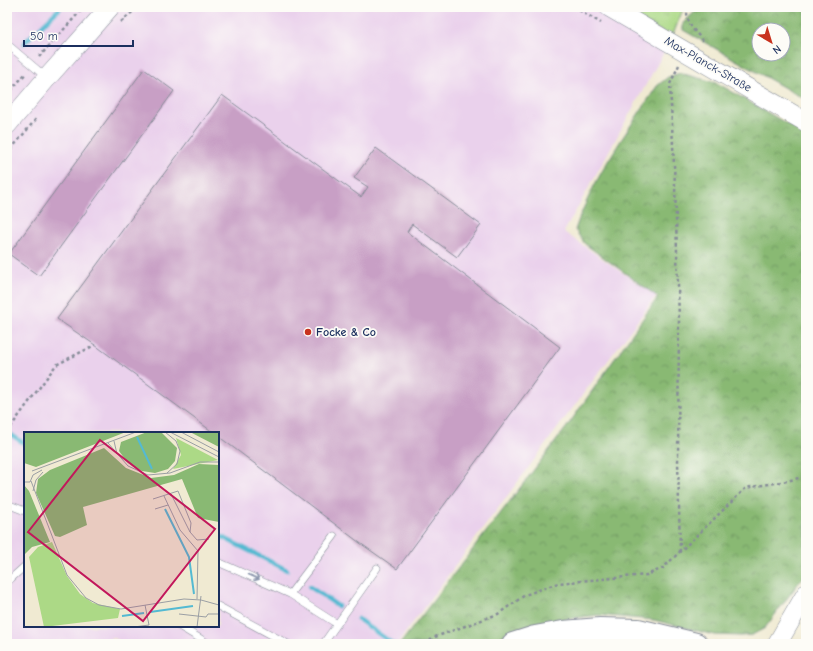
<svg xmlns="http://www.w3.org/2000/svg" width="813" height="651" viewBox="0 0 813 651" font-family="'Comic Neue',sans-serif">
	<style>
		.built { fill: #ead1ec; fill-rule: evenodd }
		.grass { fill: url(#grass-tufts); stroke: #648472 }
		.forest { fill: url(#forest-crowns); stroke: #527468; fill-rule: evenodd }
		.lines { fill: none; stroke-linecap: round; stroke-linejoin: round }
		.stream { stroke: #54bad2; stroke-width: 4.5 }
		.building { fill: #c89fc5 }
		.lane-casing { stroke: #868c98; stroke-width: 8 }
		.secondary-casing { stroke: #868c98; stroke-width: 20 }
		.highway-casing { stroke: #868c98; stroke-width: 24 }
		.path { stroke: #868c98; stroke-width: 2.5; stroke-dasharray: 3 3; stroke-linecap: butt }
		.lane { stroke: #fff; stroke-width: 7 }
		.secondary { stroke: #fff; stroke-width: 19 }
		.highway { stroke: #fff; stroke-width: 22 }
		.oneway { stroke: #8d97ae }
		.poi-dot { fill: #c8321e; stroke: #fdfcf7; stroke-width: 1.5 }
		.labels { text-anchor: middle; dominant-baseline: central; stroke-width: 3.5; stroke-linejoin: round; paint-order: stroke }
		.street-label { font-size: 12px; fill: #1b2f5e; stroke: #fdfcf7 }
		.poi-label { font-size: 12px; font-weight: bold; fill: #1b2f5e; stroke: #fdfcf7; text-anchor: start }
		.inset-river { fill: none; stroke: #54bad2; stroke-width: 2 }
		.inset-road { fill: none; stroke: #9b9fa4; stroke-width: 1 }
		.view { fill: #c2185b; fill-opacity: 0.15; stroke: #c2185b; stroke-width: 2 }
		.inset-edge { fill: none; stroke: #1b2f5e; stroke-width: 2 }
	</style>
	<defs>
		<pattern id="grass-tufts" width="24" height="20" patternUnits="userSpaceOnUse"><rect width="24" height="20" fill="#acd986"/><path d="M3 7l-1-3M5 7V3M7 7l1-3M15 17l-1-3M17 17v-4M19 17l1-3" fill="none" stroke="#93bb76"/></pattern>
		<pattern id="forest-crowns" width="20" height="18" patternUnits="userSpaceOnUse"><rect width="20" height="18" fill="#89b973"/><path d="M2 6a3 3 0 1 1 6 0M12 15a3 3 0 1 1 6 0" fill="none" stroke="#6f9762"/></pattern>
	</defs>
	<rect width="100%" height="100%" fill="#fdfcf7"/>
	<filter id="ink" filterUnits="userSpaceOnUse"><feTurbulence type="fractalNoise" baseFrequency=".025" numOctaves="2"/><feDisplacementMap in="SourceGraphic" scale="8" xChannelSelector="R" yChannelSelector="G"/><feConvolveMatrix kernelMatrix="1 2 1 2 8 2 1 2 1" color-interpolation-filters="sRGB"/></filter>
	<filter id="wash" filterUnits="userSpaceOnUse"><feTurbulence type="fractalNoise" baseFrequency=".012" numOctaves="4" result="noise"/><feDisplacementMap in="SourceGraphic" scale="16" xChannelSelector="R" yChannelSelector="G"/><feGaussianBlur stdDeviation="0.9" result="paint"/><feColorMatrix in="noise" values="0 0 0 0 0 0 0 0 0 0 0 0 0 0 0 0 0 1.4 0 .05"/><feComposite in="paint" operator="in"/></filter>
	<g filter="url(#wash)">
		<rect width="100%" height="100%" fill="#f0ead2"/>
		<path class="built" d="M 7,7 L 602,7 L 668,45 L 564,232 L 656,296 L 397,644 L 125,644 L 113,637 L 100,644 L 7,644 ZM 25,433 L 218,433 L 218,626 L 25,626 Z"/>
		<path class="grass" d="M 617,7 L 684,7 L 672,37 Z"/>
		<path class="forest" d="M 700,7 L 806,7 L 806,100 L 683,30 L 683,23 ZM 759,30 L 783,30 L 783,54 L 759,54 Z
			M 680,73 L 717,83 L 806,135 L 806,573 L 765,628 L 752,635 L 741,636 L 714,635 L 654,620 L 598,615 L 552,621 L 510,633 L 484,644 L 400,644 L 566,428 L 658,297 L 585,244 L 575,230 C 593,177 627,132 657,86 L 668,77 Z"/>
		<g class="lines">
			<path class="stream" d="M 24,43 L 61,7
				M 7,432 L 25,444
				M 218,535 L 287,570
				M 310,587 L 338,606
				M 358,619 L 393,644"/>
		</g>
		<g id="blocks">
			<path class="building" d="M 144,69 L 174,91 L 39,276 L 9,254 Z
				M 222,95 L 361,197 L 368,187 L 354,178 L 376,148 L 481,225 L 457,257 L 412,224 L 407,232 L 560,347 L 397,569 L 360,543 L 218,436 L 218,433 L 214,433 L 95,345 L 57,319 Z"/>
		</g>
	</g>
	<g filter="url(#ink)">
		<use href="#blocks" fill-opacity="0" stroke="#868c98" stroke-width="1"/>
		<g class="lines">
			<g class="lane-casing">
				<path id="lane" d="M 7,44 L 47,78
					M 7,504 L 25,511
					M 218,562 L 290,594 L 337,624
					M 7,582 L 25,566
					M 290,594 L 334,536
					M 218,606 L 288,644
					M 179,626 L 209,644
					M 323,644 L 377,568"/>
			</g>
			<g class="secondary-casing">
				<path id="secondary" d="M 609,7 L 806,122
					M 7,125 L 47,78 L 110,7
					M 777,644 L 806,594"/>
			</g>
			<g class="highway-casing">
				<path id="highway" d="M 513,644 L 535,637 L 563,632 L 600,629 L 638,630 L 696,644"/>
			</g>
			<path class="path" d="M 574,7 L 601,23
				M 689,7 C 682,20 696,32 704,42
				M 121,22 L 138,7
				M 39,57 L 84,7
				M 679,65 L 670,84 L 675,185 L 679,320 L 678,460 L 680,552
				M 7,95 L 26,73
				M 7,154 L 36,119
				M 7,432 L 56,365 L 95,345
				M 425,644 L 435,637 L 498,614 L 525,595 L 558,583 L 647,575 L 663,568 L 746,488 L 787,481 L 806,476"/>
			<use href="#lane" class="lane"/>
			<use href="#secondary" class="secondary"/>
			<use href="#highway" class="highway"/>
		</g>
		<defs><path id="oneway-shaft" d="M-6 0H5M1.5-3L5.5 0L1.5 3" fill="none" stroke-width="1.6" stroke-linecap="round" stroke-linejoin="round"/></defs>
		<use class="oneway" href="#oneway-shaft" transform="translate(254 577) rotate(24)"/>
	</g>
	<circle class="poi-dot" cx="308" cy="332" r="4"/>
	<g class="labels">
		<g class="street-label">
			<text transform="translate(708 64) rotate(30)">Max-Planck-Straße</text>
		</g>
		<g class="poi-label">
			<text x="316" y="332">Focke &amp; Co</text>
		</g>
	</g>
	<g transform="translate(24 432)">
		<rect width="195" height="195" fill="#f0ead2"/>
		<path d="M 152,6 L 194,28 L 149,37 L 157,23 ZM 28,110 L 43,144 L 56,162 L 69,171 L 96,177 L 94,186 L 20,195 L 5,125 L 14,115 Z" fill="#acd986"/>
		<path d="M 0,0 L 102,0 L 12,35 L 0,31 ZM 123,0 L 137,0 L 153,16 L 151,29 L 144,37 L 131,41 L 118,39 L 104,31 L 95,19 L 97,10 ZM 166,0 L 195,0 L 195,15 ZM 80,16 L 102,36 L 127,46 L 150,43 L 175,32 L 195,33 L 195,90 L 174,86 L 158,47 L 59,75 L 63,93 L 36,105 L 31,104 L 12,61 L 14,47 L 26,38 ZM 0,53 L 5,59 L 26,110 L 8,115 L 0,123 Z" fill="#89b973"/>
		<path class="inset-river" d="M 113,5 L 128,37M 141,77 L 165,125 L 170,162M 126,180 L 169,174M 98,184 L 120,181"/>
		<path class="inset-road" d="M 141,0 L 152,9 L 156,19 L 153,32 L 143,41M 146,0 L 195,25M 157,0 L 195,20M 90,9 L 93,22M 84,11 L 104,34 L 124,43 L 146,41 L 176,30 L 195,30M 8,39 L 112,0M 7,49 L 43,143 L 62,166 L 75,173 L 97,177 L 160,167 L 177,168 L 195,173M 0,50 L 6,50 L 9,43 L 18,38M 9,59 L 12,48 L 19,40M 147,62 L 166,100 L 173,108 L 185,107M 140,64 L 156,98 L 174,119 L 173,167M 129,67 L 154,59 L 167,91 L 166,100M 131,77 L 144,73M 155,182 L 182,185 L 184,182 L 195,182M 110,195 L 125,193 L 121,173M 173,195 L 177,164"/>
		<path class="view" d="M 76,8 L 191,97 L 119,189 L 4,100 Z"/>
		<rect width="195" height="195" class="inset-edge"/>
	</g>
	<rect width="813" height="651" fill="none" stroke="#fdfcf7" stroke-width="24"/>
	<g transform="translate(771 42) rotate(142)"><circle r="19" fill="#fdfcf7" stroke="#a3aaba"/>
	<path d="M0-3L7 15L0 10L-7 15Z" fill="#c8321e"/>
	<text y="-6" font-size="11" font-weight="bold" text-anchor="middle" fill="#1b2f5e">N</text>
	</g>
	<path d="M24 40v6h109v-6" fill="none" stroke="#1b2f5e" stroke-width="2"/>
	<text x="30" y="40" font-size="12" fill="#1b2f5e" stroke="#fdfcf7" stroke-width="3" paint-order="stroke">50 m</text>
</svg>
